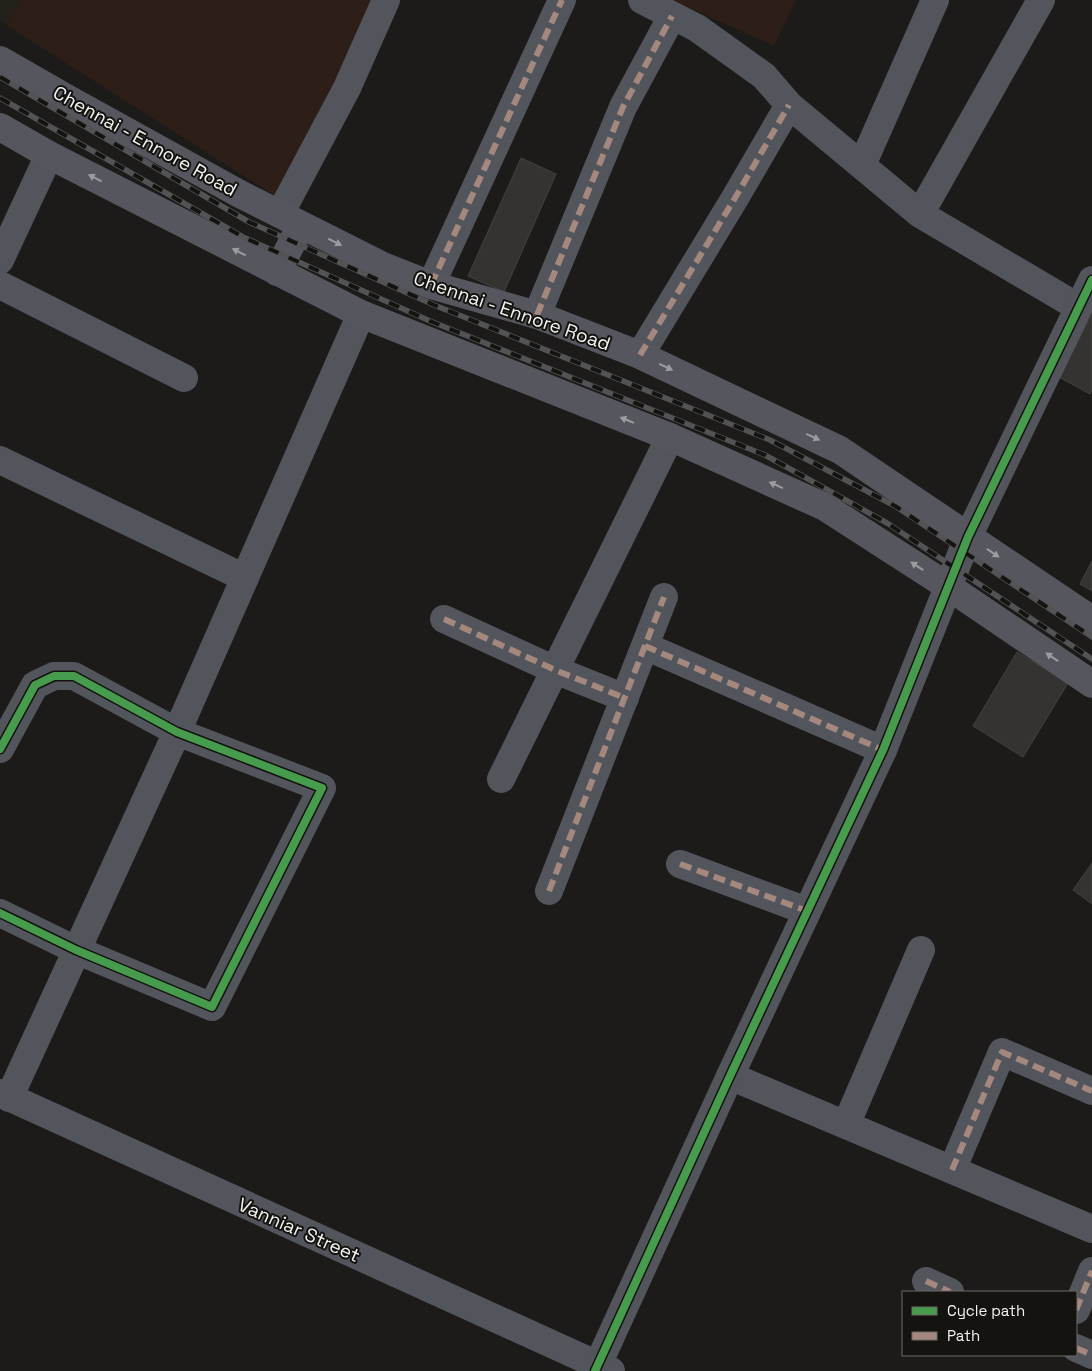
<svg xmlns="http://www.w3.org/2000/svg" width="1092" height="1371" viewBox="0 0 1092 1371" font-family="'Space Grotesk',sans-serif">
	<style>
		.commercial { fill: #2d1e18 }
		.built { fill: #232119 }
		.building { fill: #343332; stroke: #434241 }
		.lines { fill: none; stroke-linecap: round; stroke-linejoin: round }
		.minor { stroke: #53555c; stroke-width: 28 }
		.tertiary { stroke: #53555c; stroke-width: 28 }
		.primary { stroke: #55565e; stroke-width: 28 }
		.rail-casing { stroke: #535356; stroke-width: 5.5 }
		.rail { stroke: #141310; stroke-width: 4; stroke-dasharray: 11; stroke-linecap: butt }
		.quiet { stroke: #a5887d; stroke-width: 6; stroke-dasharray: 12 6; stroke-linecap: butt }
		.cycleway-casing { stroke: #141310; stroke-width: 11 }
		.cycleway { stroke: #469c4c; stroke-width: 8 }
		.oneway { fill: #9c9c9f }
		.labels { text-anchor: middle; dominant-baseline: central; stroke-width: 4; stroke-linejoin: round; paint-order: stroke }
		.street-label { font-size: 19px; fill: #f2f2ef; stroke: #141310 }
	</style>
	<rect width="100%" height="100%" fill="#1c1b1a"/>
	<path class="commercial" d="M 21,0 L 384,0 L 283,201 L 6,25 Z
		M 672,0 L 796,0 L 774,46 Z"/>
	<path class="built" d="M 0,0 L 21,0 L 6,25 L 0,21 Z"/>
	<path class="building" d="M 521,158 L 556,174 L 504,292 L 468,276 Z
		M 1092,314 L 1092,390 L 1090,394 L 1059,377 Z
		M 1092,561 L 1092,591 L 1080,584 Z
		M 1017,652 L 1068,683 L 1023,757 L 973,726 Z
		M 1092,863 L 1092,904 L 1073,890 Z"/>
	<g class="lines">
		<path class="minor" d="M 642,0 L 697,28 L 764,76 L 789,105 L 920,214 L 1078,307
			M 862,165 L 935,0
			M 280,214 L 347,88 L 386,0
			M 920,214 L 1041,0
			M 0,260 L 49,155
			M 0,285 L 184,378
			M 431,285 L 562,0
			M 537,315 L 623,107 L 672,16
			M 640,355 L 735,198 L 789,105
			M 0,460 L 245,578
			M 444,619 L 555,670 L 625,698
			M 645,646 L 883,750
			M 0,749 L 35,685 L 54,676 L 74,676 L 177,732 L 322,788 L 212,1007 L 76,950 L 0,913
			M 501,779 L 670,437
			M 680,864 L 807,911
			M 549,891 L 664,597
			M 730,1076 L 1092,1229
			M 0,1093 L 611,1371
			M 9,1098 L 177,732 L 361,314
			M 846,1125 L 921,950
			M 952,1170 L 1002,1052 L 1092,1091
			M 926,1281 L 950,1292
			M 1076,1310 L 1092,1271
			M 1076,1348 L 1092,1355"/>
		<path class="tertiary" d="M 595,1371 L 730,1076 L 883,750 L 968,537 L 1092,280"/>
		<path class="primary" d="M 0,60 L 68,99 L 238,193 L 383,266 L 431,285 L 537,315 L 640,355 L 840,450 L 1092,620
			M 0,127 L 49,155 L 361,314 L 670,437 L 825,507 L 949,587 L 1092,684
			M 277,272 L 301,225"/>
		<g class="rail-casing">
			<path id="rail" d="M 0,77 L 249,222 L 434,305 L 770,440 L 895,506 L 1092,637
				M 0,98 L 243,237 L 430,321 L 765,455 L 887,523 L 1092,659"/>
		</g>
		<use href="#rail" class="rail"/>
		<path class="quiet" d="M 431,285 L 562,0
			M 537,315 L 623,107 L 672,16
			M 640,355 L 735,198 L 789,105
			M 444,619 L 555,670 L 625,698
			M 645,646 L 883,750
			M 680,864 L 807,911
			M 549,891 L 664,597
			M 952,1170 L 1002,1052 L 1092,1091
			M 926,1281 L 950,1292
			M 1076,1310 L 1092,1271
			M 1076,1348 L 1092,1355"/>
		<g class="cycleway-casing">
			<path id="cycleway" d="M 0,749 L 35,685 L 54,676 L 74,676 L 177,732 L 322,788 L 212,1007 L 76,950 L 0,913
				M 595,1371 L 730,1076 L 883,750 L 968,537 L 1092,280"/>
		</g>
		<use href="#cycleway" class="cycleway"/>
	</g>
	<defs><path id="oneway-solid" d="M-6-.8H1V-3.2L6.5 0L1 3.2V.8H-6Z" transform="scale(1.25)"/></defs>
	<g class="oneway">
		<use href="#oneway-solid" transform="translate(95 178) rotate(-153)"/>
		<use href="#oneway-solid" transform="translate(335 242) rotate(27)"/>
		<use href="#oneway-solid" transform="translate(239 252) rotate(-153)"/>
		<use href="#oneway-solid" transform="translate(666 367) rotate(25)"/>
		<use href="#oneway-solid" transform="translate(627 420) rotate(-158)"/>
		<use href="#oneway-solid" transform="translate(813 437) rotate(25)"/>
		<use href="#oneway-solid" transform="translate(776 485) rotate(-156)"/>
		<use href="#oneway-solid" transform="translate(993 553) rotate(34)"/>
		<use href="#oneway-solid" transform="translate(917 566) rotate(-147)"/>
		<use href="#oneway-solid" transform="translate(1052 657) rotate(-146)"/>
	</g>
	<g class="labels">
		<g class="street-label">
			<text transform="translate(145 141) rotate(29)">Chennai - Ennore Road</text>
			<text transform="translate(512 311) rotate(19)">Chennai - Ennore Road</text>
			<text transform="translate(299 1230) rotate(24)">Vanniar Street</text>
		</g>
	</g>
	<rect x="902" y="1291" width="175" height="65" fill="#141310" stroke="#6d6c69"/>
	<rect x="912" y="1307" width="25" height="8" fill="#469c4c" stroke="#6d6c69"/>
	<text x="947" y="1316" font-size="15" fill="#f2f2ef">Cycle path</text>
	<rect x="912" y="1332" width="25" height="8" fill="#a5887d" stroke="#6d6c69"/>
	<text x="947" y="1341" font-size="15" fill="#f2f2ef">Path</text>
</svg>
